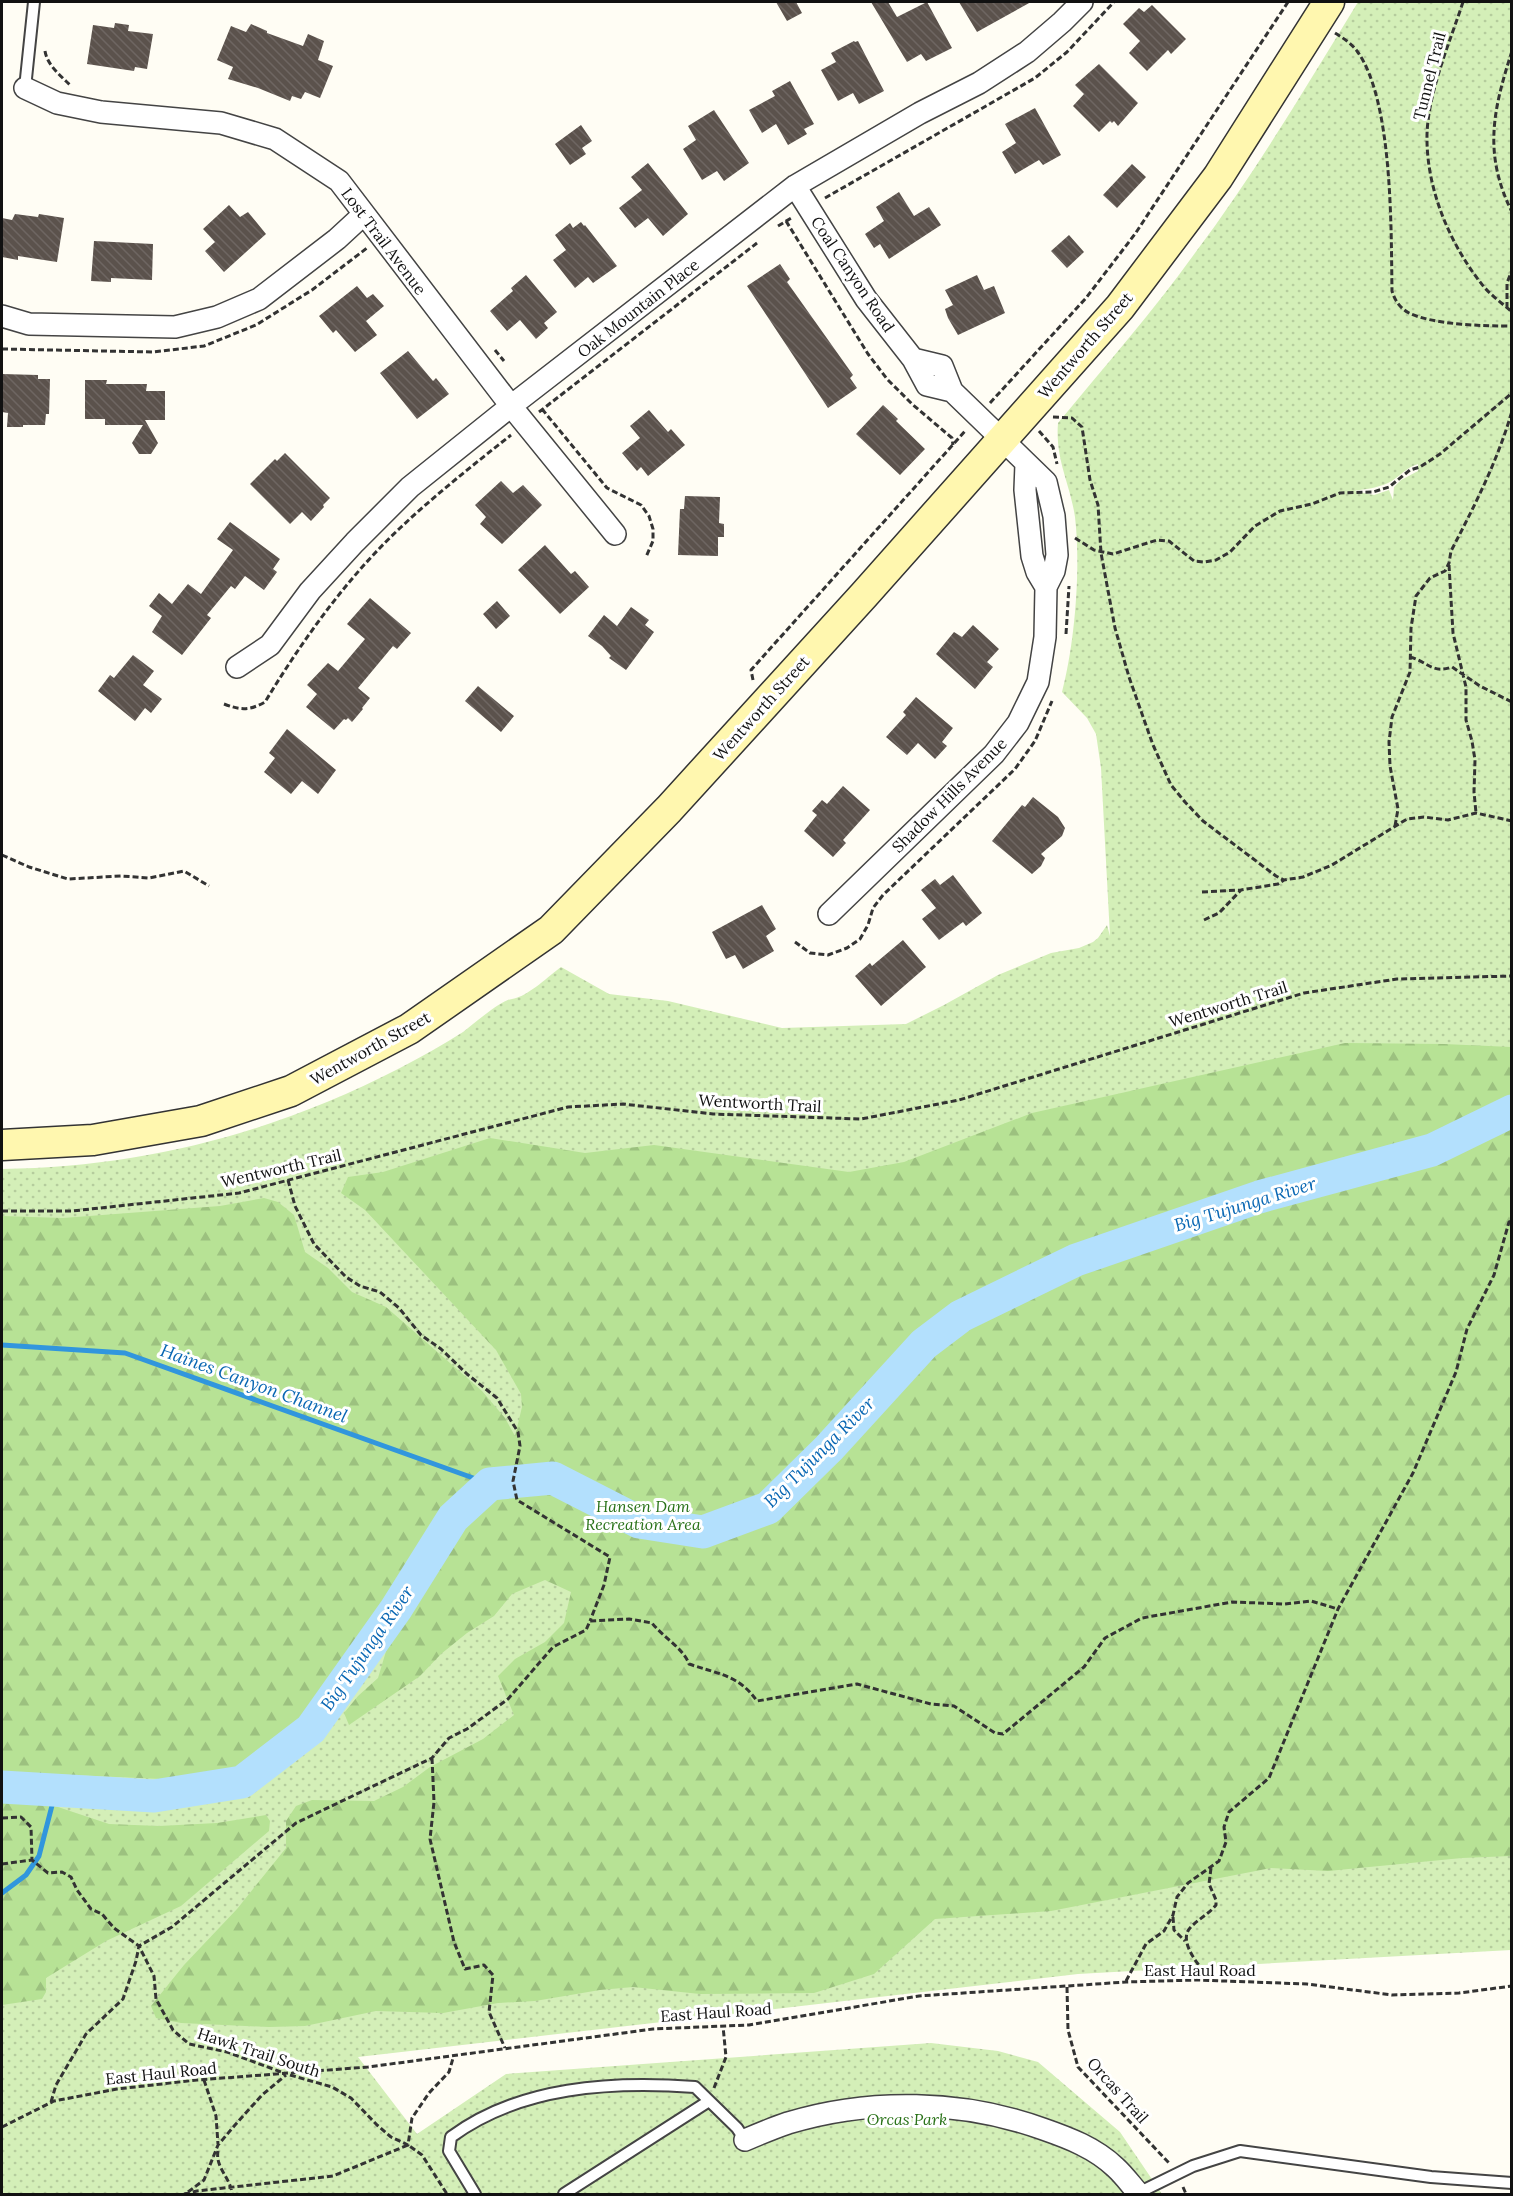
<svg xmlns="http://www.w3.org/2000/svg" width="1513" height="2196" viewBox="0 0 1513 2196" font-family="Lora,serif">
	<style>
		.grass { fill: url(#grass-dots); fill-rule: evenodd }
		.forest { fill: url(#forest-firs) }
		.lines { fill: none; stroke-linecap: round; stroke-linejoin: round }
		.stream { stroke: #3196dd; stroke-width: 5 }
		.river { stroke: #b3e0fd; stroke-width: 33 }
		.building { fill: url(#building-back-hatch) }
		.service-casing { stroke: #444; stroke-width: 14 }
		.minor-casing { stroke: #444; stroke-width: 24 }
		.secondary-casing { stroke: #333; stroke-width: 33 }
		.path { stroke: #333; stroke-width: 3; stroke-dasharray: 6 3; stroke-linecap: butt }
		.service { stroke: #fff; stroke-width: 10 }
		.minor { stroke: #fff; stroke-width: 21 }
		.secondary { stroke: #fff7af; stroke-width: 30 }
		.labels { text-anchor: middle; dominant-baseline: central; stroke-width: 6; stroke-linejoin: round; paint-order: stroke }
		.street-label { font-size: 16px; fill: #111; stroke: #fff }
		.park-label { font-size: 16px; font-style: italic; fill: #297218; stroke: #fff }
		.water-label { font-size: 18px; font-style: italic; fill: #0967b3; stroke: #fff }
	</style>
	<defs>
		<pattern id="grass-dots" width="8" height="8" patternUnits="userSpaceOnUse" patternTransform="scale(1.5)"><rect width="8" height="8" fill="#d4efb8"/><path d="M2 2h.1M6 6h.1" fill="none" stroke="#b5cc9d" stroke-width="1.8" stroke-linecap="round"/></pattern>
		<pattern id="forest-firs" width="22" height="20" patternUnits="userSpaceOnUse" patternTransform="scale(1.5)"><rect width="22" height="20" fill="#b7e295"/><path d="M5 1l3.5 6h-7zM16 11l3.5 6h-7z" fill="#9cc17f"/></pattern>
		<pattern id="building-back-hatch" width="6" height="6" patternUnits="userSpaceOnUse" patternTransform="scale(1.5)"><rect width="6" height="6" fill="#5b524c"/><path d="M-1 5l2 2M0 0l6 6M5-1l2 2" fill="none" stroke="#6e6662"/></pattern>
	</defs>
	<rect width="100%" height="100%" fill="#fffdf4"/>
	<path class="grass" d="M 1358,2 L 1511,2 L 1511,1950 L 1078,1974 L 358,2057 L 417,2134 L 506,2074 L 931,2043 L 998,2051 L 1038,2062 L 1120,2132 L 1162,2194 L 2,2194 L 2,1169 C 144,1167 274,1133 400,1068 C 421,1057 443,1045 463,1032 C 475,1023 495,1005 508,1000 C 510,999 514,999 516,998 C 530,994 549,976 561,967 L 609,994 L 668,1001 L 782,1028 L 906,1024 L 944,1005 L 998,975 L 1051,953 L 1079,948 L 1093,942 L 1098,938 L 1107,925 L 1110,936 L 1101,768 L 1096,734 L 1087,718 L 1062,692 C 1075,643 1081,568 1075,517 C 1070,483 1055,460 1058,423 C 1104,367 1153,312 1195,253 C 1255,173 1306,87 1358,2 ZM 1418,464 L 1418,471 L 1401,480 L 1394,487 L 1393,500 L 1389,490 L 1374,495 L 1354,491 C 1366,489 1377,488 1388,483 C 1400,477 1405,468 1418,464 Z"/>
	<path class="forest" d="M 1345,1043 L 1444,1044 L 1511,1047 L 1511,1856 L 1462,1858 L 1328,1871 L 1271,1868 L 1051,1911 L 935,1919 L 874,1974 L 814,1993 L 700,1994 L 633,1987 L 600,1990 L 535,2001 L 498,2003 L 443,2013 L 376,2011 L 305,2026 L 269,2027 L 181,2023 L 156,2018 L 151,2006 L 184,1965 L 237,1909 L 286,1848 L 286,1821 L 296,1806 L 312,1800 L 374,1801 L 403,1787 L 430,1767 L 483,1739 L 514,1715 L 498,1676 L 515,1659 L 545,1642 L 564,1623 L 571,1592 L 545,1580 L 512,1594 L 494,1616 L 467,1633 L 441,1654 L 420,1676 L 349,1725 L 344,1713 L 358,1696 L 378,1678 L 387,1648 L 377,1642 L 332,1681 L 292,1735 L 228,1794 L 217,1795 L 162,1779 L 2,1772 L 2,1216 L 63,1218 L 220,1206 L 264,1198 L 278,1202 L 294,1215 L 305,1252 L 328,1268 L 352,1292 L 386,1307 L 482,1391 L 505,1418 L 515,1436 L 522,1407 L 521,1394 L 496,1350 L 365,1210 L 341,1193 L 348,1177 L 383,1172 L 490,1138 L 585,1153 L 654,1145 L 849,1172 L 904,1162 L 1032,1113 Z
		M 2,1791 L 25,1793 L 52,1805 L 109,1824 L 159,1826 L 217,1823 L 266,1815 L 270,1821 L 269,1831 L 181,1906 L 106,1941 L 46,1978 L 46,1992 L 42,1999 L 2,2005 Z"/>
	<g class="lines">
		<path class="stream" d="M 2,1345 L 125,1353 L 490,1484
			M 2,1893 L 26,1875 L 39,1856 L 56,1790"/>
		<path class="river" d="M 2,1787 L 154,1796 L 242,1782 L 311,1729 L 396,1609 L 453,1518 L 490,1484 L 553,1478 L 639,1522 L 703,1532 L 768,1508 L 829,1448 L 924,1344 L 961,1316 L 1076,1260 L 1259,1197 L 1432,1150 L 1512,1111"/>
	</g>
	<path class="building" d="M 776,2 L 796,2 L 802,13 L 787,21 Z
		M 871,2 L 888,2 L 897,17 L 927,2 L 952,48 L 926,61 L 921,54 L 907,62 Z
		M 959,2 L 1031,2 L 977,32 Z
		M 1152,5 L 1186,39 L 1171,54 L 1168,50 L 1147,71 L 1129,53 L 1140,41 L 1123,24 L 1139,8 L 1144,12 Z
		M 115,23 L 129,25 L 128,31 L 153,34 L 147,69 L 135,67 L 134,71 L 87,64 L 93,25 L 114,28 Z
		M 251,24 L 267,31 L 267,33 L 303,46 L 308,34 L 324,41 L 318,60 L 333,66 L 320,98 L 305,92 L 301,99 L 292,96 L 290,101 L 258,88 L 228,79 L 233,67 L 217,60 L 231,26 L 246,32 Z
		M 854,41 L 855,42 L 858,41 L 884,91 L 859,104 L 853,93 L 838,101 L 821,70 L 836,62 L 831,53 Z
		M 1099,64 L 1138,103 L 1118,126 L 1114,121 L 1112,123 L 1110,121 L 1099,132 L 1073,106 L 1084,94 L 1075,85 Z
		M 790,81 L 814,124 L 804,129 L 807,134 L 788,145 L 776,124 L 762,133 L 749,110 L 775,96 L 772,91 Z
		M 1035,108 L 1061,155 L 1043,165 L 1039,160 L 1015,174 L 1002,152 L 1016,143 L 1005,124 Z
		M 714,110 L 749,163 L 724,181 L 717,171 L 702,180 L 683,149 L 696,140 L 688,126 Z
		M 581,125 L 592,141 L 582,148 L 586,154 L 570,165 L 555,144 Z
		M 648,163 L 688,214 L 663,236 L 648,218 L 635,228 L 619,208 L 642,190 L 631,177 Z
		M 1132,164 L 1146,177 L 1117,208 L 1103,195 Z
		M 899,192 L 914,216 L 929,207 L 941,225 L 889,259 L 880,244 L 874,248 L 865,234 L 884,221 L 876,207 Z
		M 229,205 L 240,217 L 248,212 L 266,234 L 224,272 L 205,251 L 215,242 L 203,229 Z
		M 15,214 L 38,217 L 39,214 L 64,218 L 57,262 L 18,256 L 18,260 L 2,257 L 2,218 L 12,220 Z
		M 581,222 L 584,226 L 585,225 L 617,266 L 593,283 L 588,277 L 575,288 L 553,260 L 566,250 L 555,235 L 570,223 L 573,228 Z
		M 1069,235 L 1084,252 L 1067,268 L 1051,251 Z
		M 94,241 L 153,244 L 152,280 L 111,278 L 111,282 L 91,281 Z
		M 780,264 L 790,279 L 787,282 L 853,375 L 850,378 L 857,388 L 828,408 L 747,286 Z
		M 526,275 L 557,312 L 544,323 L 548,328 L 536,339 L 520,320 L 507,331 L 490,311 L 513,291 L 511,288 Z
		M 977,275 L 984,290 L 994,286 L 1005,313 L 958,335 L 948,318 L 945,309 L 953,305 L 945,290 Z
		M 357,286 L 367,298 L 373,294 L 384,306 L 366,321 L 377,335 L 355,352 L 336,330 L 333,333 L 319,316 Z
		M 408,351 L 433,381 L 436,378 L 449,394 L 417,419 L 380,373 Z
		M 2,374 L 38,375 L 38,379 L 50,379 L 49,414 L 46,414 L 45,425 L 23,425 L 23,427 L 7,427 L 8,413 L 2,412 Z
		M 85,380 L 107,380 L 106,384 L 147,384 L 146,391 L 165,391 L 165,420 L 145,420 L 158,443 L 151,454 L 139,454 L 132,443 L 143,425 L 105,425 L 105,419 L 85,419 Z
		M 883,405 L 898,419 L 896,421 L 925,449 L 900,475 L 856,434 Z
		M 649,410 L 668,432 L 671,429 L 685,445 L 648,476 L 641,467 L 637,471 L 622,453 L 640,438 L 630,426 Z
		M 285,453 L 330,498 L 323,505 L 324,507 L 311,521 L 302,512 L 290,524 L 250,484 L 275,459 L 277,461 Z
		M 501,481 L 513,493 L 523,485 L 542,505 L 502,544 L 480,524 L 486,517 L 475,505 Z
		M 685,496 L 720,497 L 719,523 L 724,524 L 724,537 L 718,537 L 718,556 L 678,555 L 680,509 L 684,509 Z
		M 230,522 L 280,559 L 273,569 L 277,572 L 264,590 L 245,576 L 235,589 L 231,586 L 207,615 L 211,618 L 182,655 L 152,632 L 162,616 L 149,606 L 159,593 L 172,604 L 188,584 L 201,594 L 233,550 L 217,539 Z
		M 545,545 L 571,574 L 575,571 L 589,587 L 560,614 L 518,570 Z
		M 370,598 L 411,633 L 397,649 L 393,646 L 358,688 L 370,698 L 362,708 L 363,709 L 352,722 L 348,718 L 346,720 L 344,719 L 334,730 L 306,707 L 317,694 L 307,685 L 328,663 L 338,671 L 365,639 L 347,624 Z
		M 497,601 L 510,616 L 496,629 L 483,614 Z
		M 631,607 L 649,620 L 645,625 L 654,632 L 626,670 L 609,658 L 611,656 L 602,646 L 588,636 L 604,615 L 617,626 Z
		M 973,625 L 999,649 L 987,662 L 993,667 L 975,689 L 936,654 L 954,632 L 962,637 Z
		M 133,655 L 154,671 L 143,685 L 162,699 L 151,713 L 145,708 L 135,721 L 98,691 L 110,675 L 114,678 Z
		M 478,686 L 514,716 L 501,732 L 465,701 Z
		M 916,697 L 953,728 L 942,742 L 947,746 L 935,759 L 918,743 L 907,755 L 886,737 L 906,715 L 903,712 Z
		M 287,729 L 336,770 L 318,794 L 302,781 L 291,794 L 264,772 L 275,758 L 269,753 Z
		M 843,786 L 870,810 L 843,840 L 846,843 L 833,857 L 804,831 L 817,815 L 812,811 L 822,800 L 827,804 Z
		M 1033,797 L 1058,817 L 1065,828 L 1062,836 L 1041,854 L 1045,858 L 1041,866 L 1032,874 L 992,841 L 1022,805 L 1025,807 Z
		M 953,875 L 982,913 L 966,926 L 963,922 L 939,940 L 922,919 L 936,908 L 921,890 L 935,879 L 940,885 Z
		M 762,905 L 776,929 L 766,936 L 774,951 L 743,969 L 735,955 L 726,959 L 712,932 Z
		M 903,940 L 926,967 L 881,1006 L 855,976 L 870,963 L 872,966 Z"/>
	<g class="lines">
		<g class="service-casing">
			<path id="service" d="M 25,88 L 34,2
				M 1138,2193 L 1193,2166 L 1240,2151 L 1431,2177 L 1512,2183
				M 475,2194 L 449,2151 L 451,2137 C 520,2086 612,2081 695,2087 L 737,2128 L 745,2140
				M 564,2194 L 709,2101"/>
		</g>
		<g class="minor-casing">
			<path id="minor" d="M 25,88 L 57,103 L 101,112 L 221,123 L 275,139 L 339,181 L 511,406 L 615,534
				M 795,186 L 866,299 L 913,359 L 927,385 L 952,391
				M 2,316 L 29,324 L 175,327 L 217,317 L 259,299 L 337,239 L 363,215
				M 1026,464 L 1025,490 L 1032,556 L 1037,572 L 1046,587
				M 237,667 L 270,645 L 310,591 L 355,542 L 410,487 L 511,406 L 795,186 L 920,113 L 979,83 L 1027,52 L 1062,22 L 1082,2
				M 829,914 L 994,754 L 1018,723 L 1038,682 L 1045,637 L 1046,587 L 1054,571 L 1057,555 L 1054,516 L 1046,482 L 952,391 L 942,366 L 913,359
				M 745,2140 C 759,2134 773,2128 788,2123 C 870,2098 963,2100 1043,2129 C 1069,2138 1095,2148 1115,2167 C 1124,2175 1131,2185 1139,2194"/>
		</g>
		<g class="secondary-casing">
			<path id="secondary" d="M 2,1145 L 93,1140 L 201,1121 L 291,1091 L 409,1029 L 551,930 L 669,809 L 864,595 L 1120,307 L 1218,177 L 1329,2"/>
		</g>
		<path class="path" d="M 1463,2 C 1450,42 1428,92 1427,135 C 1426,189 1450,245 1484,287 C 1492,296 1503,304 1512,312
			M 1335,33 C 1343,38 1351,43 1357,51 C 1393,100 1391,229 1392,291 C 1395,301 1400,308 1409,313 C 1434,325 1484,326 1512,326
			M 45,51 C 47,65 61,76 71,86
			M 1512,51 C 1493,110 1483,154 1512,212
			M 825,198 L 1035,78 L 1067,52 L 1114,2
			M 786,221 L 868,354 L 887,379 L 912,404 L 952,438 L 953,445
			M 778,226 L 793,217
			M 1507,308 L 1507,283 L 1512,270
			M 2,349 L 153,352 L 204,346 L 256,325 L 312,290 L 367,248
			M 495,350 L 504,361
			M 990,403 L 1086,298 L 1135,234 L 1288,2
			M 542,409 L 607,488 L 641,505 L 649,516 L 653,529 L 653,541 L 646,557
			M 539,412 L 757,243
			M 1053,417 L 1072,418 L 1082,427 L 1090,480 L 1098,505 L 1101,553 L 1115,628 L 1129,677 L 1153,745 L 1171,785 L 1185,802 L 1203,821 L 1276,876 L 1284,880 L 1303,877 L 1332,865 L 1407,819 L 1424,817 L 1448,820 L 1476,813 L 1512,821
			M 1039,431 L 1053,447 L 1057,464
			M 1075,538 L 1094,550 L 1113,554 L 1157,540 L 1169,541 L 1194,561 L 1204,562 L 1216,560 L 1230,552 L 1255,526 L 1280,511 L 1312,504 L 1340,493 L 1373,492 L 1389,487 L 1410,470 L 1420,467 L 1440,454 L 1512,393
			M 1449,565 L 1453,633 L 1466,687 L 1466,720 L 1472,741 L 1475,760 L 1474,792 L 1476,813
			M 1066,634 L 1069,586
			M 1410,657 C 1428,662 1432,674 1452,667 L 1480,686 L 1512,702
			M 753,680 L 751,670 L 966,430
			M 224,704 C 240,710 249,711 265,702 C 302,641 346,579 399,529 C 434,496 473,465 511,435
			M 1395,826 L 1398,809 L 1390,766 L 1389,742 L 1392,717 L 1410,672 L 1411,628 L 1416,596 L 1430,578 L 1445,571 L 1449,563 L 1451,551 C 1474,507 1498,460 1512,411
			M 2,855 L 29,867 L 68,879 L 121,876 L 149,878 L 184,871 L 209,886
			M 1202,892 L 1241,890
			M 1204,920 L 1219,913 L 1241,890 L 1278,884 L 1284,880
			M 795,942 L 810,953 L 828,955 L 847,948 L 860,939 L 868,925 L 873,908 L 883,895 L 1015,769 L 1035,741 L 1052,701
			M 288,1180 L 295,1206 L 314,1244 L 346,1277 L 360,1286 L 380,1292 L 399,1308 L 421,1335 L 441,1349 L 467,1374 L 497,1398 L 518,1432 L 520,1446 L 513,1481 L 517,1500 L 610,1557 L 604,1585 L 590,1621
			M 2,1211 L 72,1211 L 239,1193 L 568,1107 L 623,1104 L 713,1114 L 861,1119 L 959,1100 L 1304,993 L 1397,979 L 1512,976
			M 432,1758 L 434,1802 L 430,1839 L 454,1942 L 465,1969 L 484,1965 L 493,1975 L 489,2012 L 505,2048
			M 2,1818 L 21,1817 L 31,1827 L 32,1860
			M 2,1864 L 32,1860 L 48,1873 L 62,1872 L 71,1877 L 77,1890 L 91,1909 L 102,1914 L 114,1928 L 139,1946 L 154,1976 L 156,1999 L 173,2030 L 189,2044 L 227,2052 L 284,2073
			M 1211,1868 L 1209,1884 L 1216,1900 L 1216,1905 C 1209,1914 1198,1919 1190,1928 C 1177,1942 1202,1971 1213,1980
			M 1173,1917 L 1174,1930 L 1185,1941
			M 1126,1981 L 1146,1944 L 1164,1931 L 1173,1915 L 1177,1897 L 1188,1883 L 1219,1861 L 1226,1842 L 1224,1827 L 1229,1812 L 1269,1778 L 1338,1609 L 1413,1473 L 1456,1372 L 1467,1329 L 1494,1275 L 1509,1222 L 1512,1221
			M 1067,1987 L 1068,2030 L 1078,2067 L 1169,2163
			M 290,2075 L 332,2087 L 351,2098 L 377,2125 L 391,2137 L 408,2145 L 412,2118 L 429,2093 L 449,2072 L 454,2055
			M 204,2080 L 216,2116 L 218,2144
			M 714,2088 L 726,2057 L 723,2026
			M 51,2102 L 56,2085 L 86,2034 L 123,1999 L 136,1961 L 139,1946 L 172,1927 L 296,1823 L 432,1758 L 449,1738 L 467,1729 L 508,1699 L 553,1647 L 586,1630 L 590,1621 L 629,1619 L 652,1623 C 662,1636 684,1649 689,1664 C 718,1674 739,1675 757,1701 L 857,1684 L 931,1704 L 954,1706 L 995,1733 L 1003,1734 L 1084,1667 L 1105,1638 L 1142,1618 L 1232,1602 L 1285,1604 L 1311,1601 L 1338,1609
			M 2,2127 L 54,2101 L 117,2089 L 197,2080 L 368,2067 L 653,2029 L 749,2025 L 919,1996 L 1126,1982 L 1197,1980 L 1307,1984 L 1392,1995 L 1459,1993 L 1512,1986
			M 218,2151 C 215,2168 231,2178 232,2194
			M 1183,2187 L 1186,2194
			M 188,2192 L 204,2180 L 218,2145 L 235,2125 L 262,2095 L 286,2075
			M 184,2194 L 197,2191 L 333,2176 L 408,2145 L 422,2155 L 447,2194"/>
		<use href="#service" class="service"/>
		<use href="#minor" class="minor"/>
		<use href="#secondary" class="secondary"/>
	</g>
	<g class="labels">
		<g class="street-label">
			<text transform="translate(1429 76) rotate(-76)">Tunnel Trail</text>
			<text transform="translate(384 241) rotate(53)">Lost Trail Avenue</text>
			<text transform="translate(853 274) rotate(56)">Coal Canyon Road</text>
			<text transform="translate(638 308) rotate(-38)">Oak Mountain Place</text>
			<text transform="translate(1085 345) rotate(-49)">Wentworth Street</text>
			<text transform="translate(761 708) rotate(-48)">Wentworth Street</text>
			<text transform="translate(949 795) rotate(-45)">Shadow Hills Avenue</text>
			<text transform="translate(1228 1004) rotate(-17)">Wentworth Trail</text>
			<text transform="translate(370 1048) rotate(-29)">Wentworth Street</text>
			<text transform="translate(760 1103) rotate(3)">Wentworth Trail</text>
			<text transform="translate(281 1168) rotate(-13)">Wentworth Trail</text>
			<text x="1200" y="1970">East Haul Road</text>
			<text transform="translate(716 2012) rotate(-4)">East Haul Road</text>
			<text transform="translate(259 2052) rotate(18)">Hawk Trail South</text>
			<text transform="translate(161 2073) rotate(-6)">East Haul Road</text>
			<text transform="translate(1118 2090) rotate(48)">Orcas Trail</text>
		</g>
		<g class="park-label">
			<text x="643" y="1506">Hansen Dam<tspan x="643" dy="18">Recreation Area</tspan></text>
			<text x="907" y="2119">Orcas Park</text>
		</g>
		<g class="water-label">
			<text transform="translate(1245 1204) rotate(-17)">Big Tujunga River</text>
			<text transform="translate(254 1383) rotate(20)">Haines Canyon Channel</text>
			<text transform="translate(819 1452) rotate(-45)">Big Tujunga River</text>
			<text transform="translate(367 1648) rotate(-55)">Big Tujunga River</text>
		</g>
	</g>
	<rect width="1513" height="2196" fill="none" stroke="#111111" stroke-width="6"/>
</svg>
